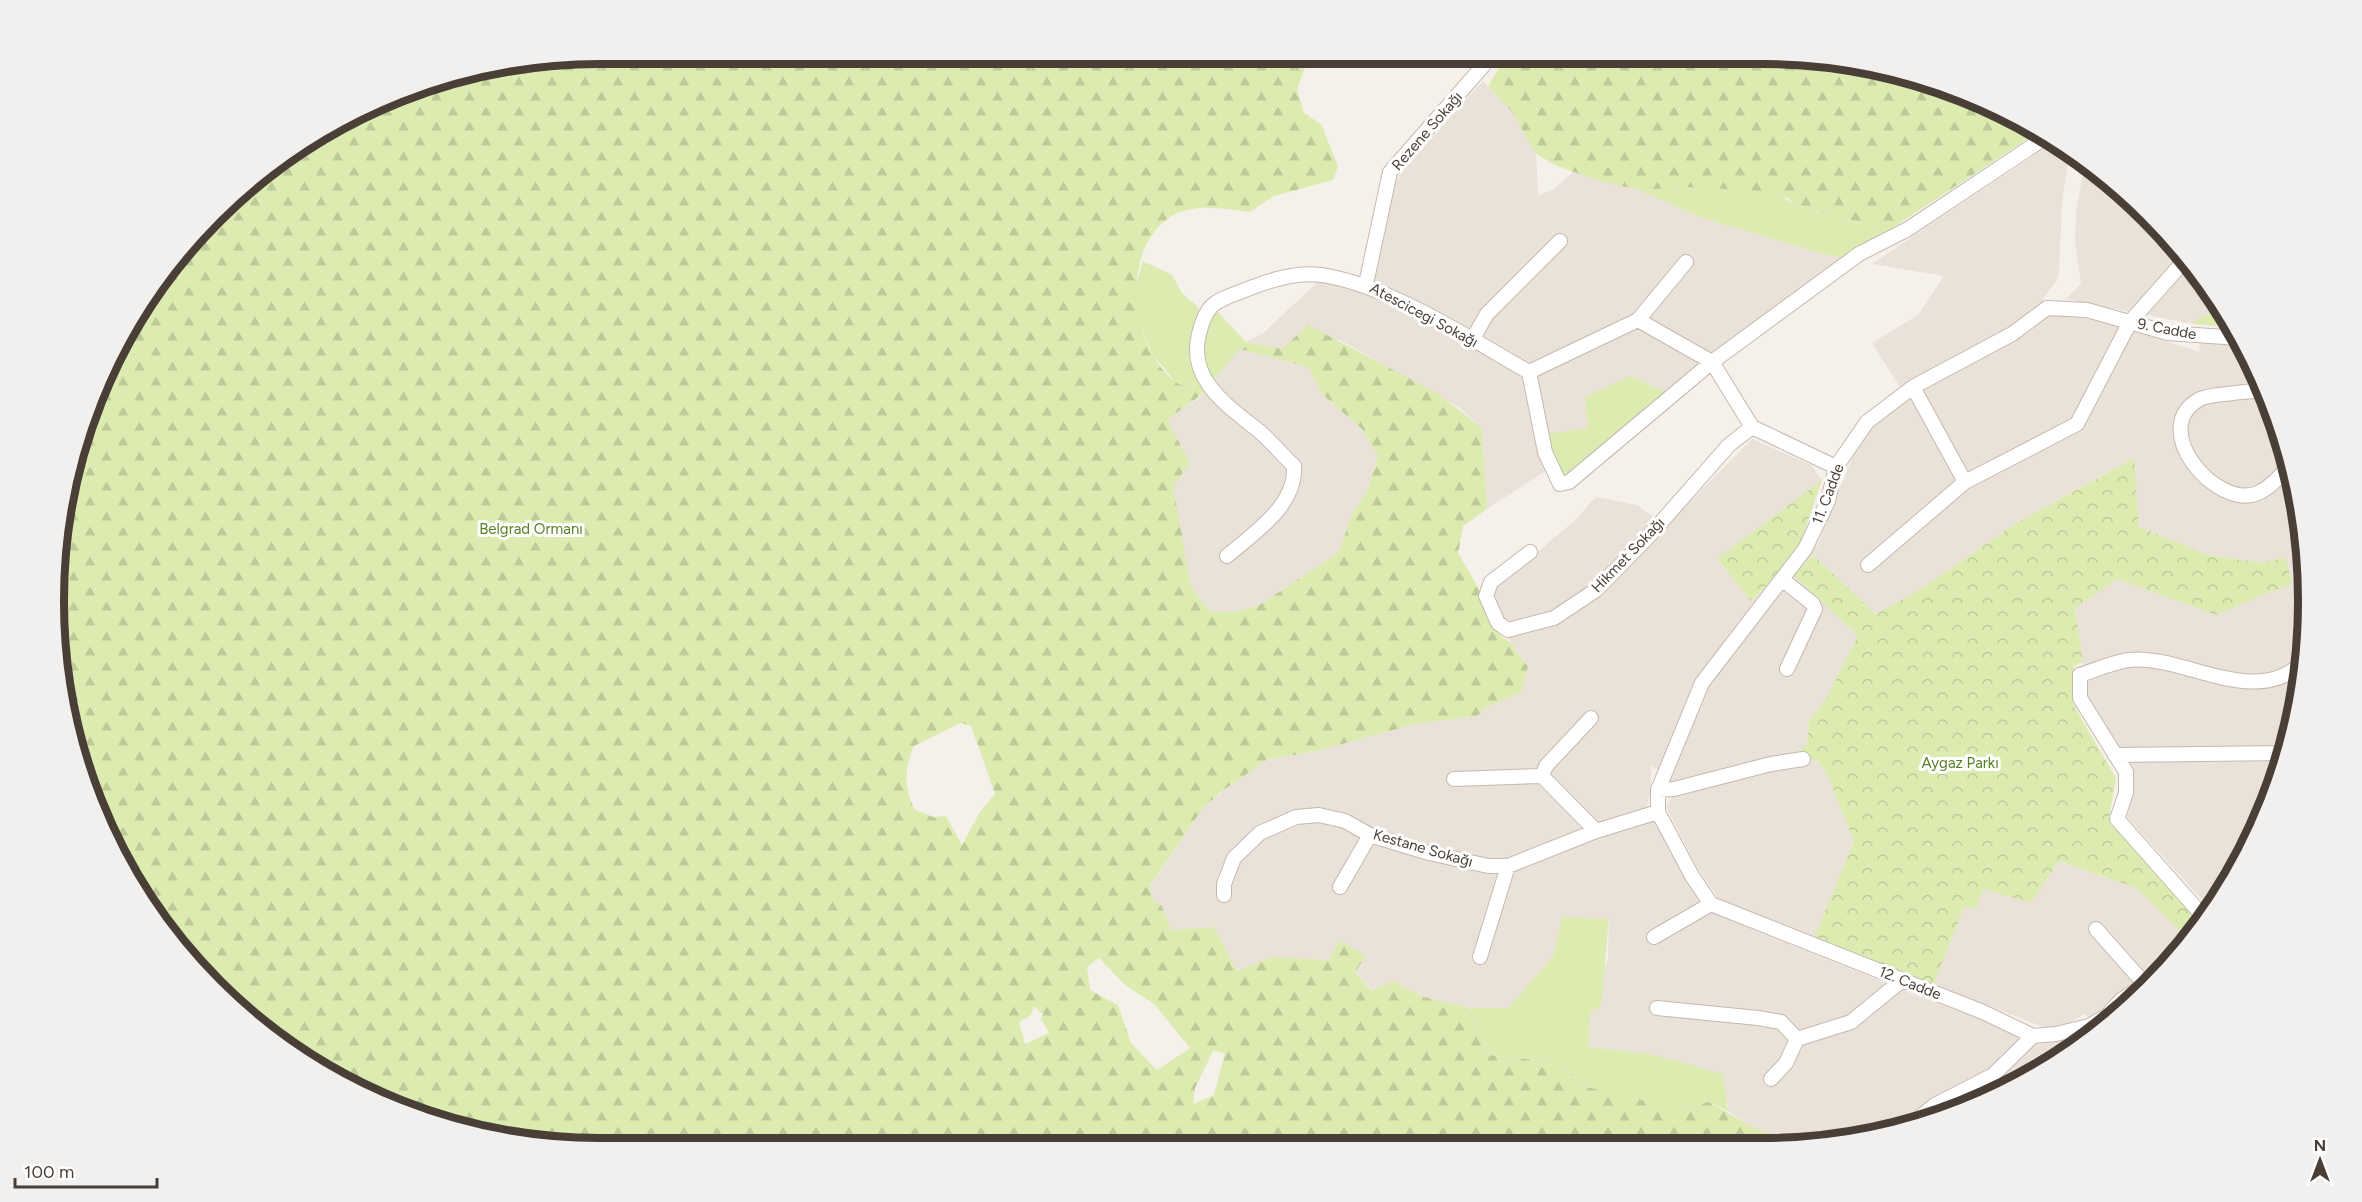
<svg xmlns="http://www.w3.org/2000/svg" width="2362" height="1202" viewBox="0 0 2362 1202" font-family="Figtree,sans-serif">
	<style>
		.residential { fill: #eae1d8 }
		.green { fill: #dcecb1 }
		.forest { fill: url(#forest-firs); fill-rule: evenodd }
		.park { fill: url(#park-crowns) }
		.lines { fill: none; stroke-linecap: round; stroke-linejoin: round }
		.minor-casing { stroke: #c5b9ae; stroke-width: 16 }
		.minor { stroke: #fff; stroke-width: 14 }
		.labels { text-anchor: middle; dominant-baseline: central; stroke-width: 6; stroke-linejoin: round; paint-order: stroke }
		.street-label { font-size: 15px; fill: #4a3f37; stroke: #fff }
		.park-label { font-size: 15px; fill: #588126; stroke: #fff }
		.rim { fill: none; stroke: #4a3f37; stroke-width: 8 }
	</style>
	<defs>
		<pattern id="forest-firs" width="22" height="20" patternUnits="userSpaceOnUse" patternTransform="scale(1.5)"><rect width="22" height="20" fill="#dcecb1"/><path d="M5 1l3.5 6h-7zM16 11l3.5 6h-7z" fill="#becb99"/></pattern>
		<pattern id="park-crowns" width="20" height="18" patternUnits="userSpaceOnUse" patternTransform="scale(1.5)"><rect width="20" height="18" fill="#dcecb1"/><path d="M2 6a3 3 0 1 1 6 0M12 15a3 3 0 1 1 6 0" fill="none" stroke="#becb99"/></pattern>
	</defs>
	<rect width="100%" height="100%" fill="#f6f0ea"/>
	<path class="residential" d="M 1483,81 L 1512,112 L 1536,154 L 1538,195 L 1553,190 L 1573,172 L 1639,190 L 1702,218 L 1823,254 L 1841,257 L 1844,260 L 1665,392 L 1631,376 L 1588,428 L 1534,437 L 1545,471 L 1487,509 L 1482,428 L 1460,408 L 1340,340 L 1282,349 L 1246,342 L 1262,334 L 1321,279 L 1363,291 L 1377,273 L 1391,190 L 1404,169 Z
		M 2054,142 L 2069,152 L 2062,203 L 2059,273 L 2055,283 L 2043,298 L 2054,312 L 2116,325 L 2199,352 L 2201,342 L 2243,346 L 2279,425 L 2303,529 L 2307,636 L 2289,742 L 2252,843 L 2209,907 L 2123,813 L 2129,789 L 2085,697 L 2085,680 L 2075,607 L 2117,579 L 2216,615 L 2284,557 L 2263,563 L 2209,555 L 2139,527 L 2133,458 L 2015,524 L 1919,590 L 1876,614 L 1813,555 L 1794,574 L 1858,636 L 1825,700 L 1809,720 L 1807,745 L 1828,777 L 1854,842 L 1814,937 L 1719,899 L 1698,869 L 1666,807 L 1672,797 L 1669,780 L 1651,764 L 1651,788 L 1647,806 L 1698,897 L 1720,916 L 1918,996 L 1999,1026 L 2018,1037 L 2039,1044 L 2088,1035 L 2065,1056 L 1970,1106 L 1832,1143 L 1809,1143 L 1781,1139 L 1747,1124 L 1728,1111 L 1728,1104 L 1686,1065 L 1651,1054 L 1588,1047 L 1591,1010 L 1608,958 L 1609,919 L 1562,917 L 1553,956 L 1508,1008 L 1493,1010 L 1469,1008 L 1424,997 L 1393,981 L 1373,991 L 1355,971 L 1339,940 L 1329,960 L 1272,957 L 1237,971 L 1214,927 L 1171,930 L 1162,906 L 1151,899 L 1150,886 L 1203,808 L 1243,775 L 1268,759 L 1313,752 L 1415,724 L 1476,716 L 1486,707 L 1521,693 L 1528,667 L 1511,643 L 1495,612 L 1490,593 L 1575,520 L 1596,497 L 1637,505 L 1666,526 L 1752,439 L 1811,465 L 1822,480 L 1717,560 L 1752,601 L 1799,547 L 1817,546 L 1857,446 L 1870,428 L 1908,400 L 1872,343 L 1918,315 L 1944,276 L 1872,264 Z
		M 2085,161 L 2172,240 L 2219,306 L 2212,315 L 2197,320 L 2193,324 L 2066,299 L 2081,283 L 2075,242 L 2076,213 Z
		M 1239,349 L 1308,367 L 1322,394 L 1362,429 L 1378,456 L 1367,491 L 1351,516 L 1339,552 L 1258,606 L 1230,612 L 1209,611 L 1191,586 L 1172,486 L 1190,463 L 1168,421 L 1175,412 L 1197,400 Z
		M 2059,861 L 2136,888 L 2188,938 L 2172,961 L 2098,1027 L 2085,1014 L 2066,1025 L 2043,1027 L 1934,984 L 1964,906 L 1983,889 L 2031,902 Z"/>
	<path class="green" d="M 1684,187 C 1713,188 1775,185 1796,206 L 1889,230 L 1844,260 L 1841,257 L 1823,254 L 1702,218 L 1639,190 Z
		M 1143,261 L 1172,275 L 1182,293 L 1199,308 C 1187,344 1187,357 1204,391 L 1176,383 L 1152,354 L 1139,321 L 1134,292 Z
		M 2219,306 L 2234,327 L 2193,324 C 2200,315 2211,317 2219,306 Z
		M 1216,310 L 1246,342 L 1214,379 C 1198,362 1205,340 1208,318 Z
		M 1631,376 L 1665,392 L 1569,475 L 1563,475 L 1556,465 L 1547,434 L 1588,428 L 1585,397 Z
		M 1562,917 L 1609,919 L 1601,1005 L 1597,1010 L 1591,1010 L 1588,1047 L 1651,1054 L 1723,1074 L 1728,1111 L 1709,1102 L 1681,1109 L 1631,1098 L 1587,1087 L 1555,1062 L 1488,1055 L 1469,1008 L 1508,1008 L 1553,956 Z"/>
	<path class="forest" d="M 601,54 L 1310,55 L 1297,89 L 1304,113 L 1321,124 L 1338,166 L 1333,180 L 1274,196 L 1250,212 C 1224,209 1193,202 1169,218 C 1120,252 1130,344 1174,381 C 1181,387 1195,386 1204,391 C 1194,404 1178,408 1168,421 L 1190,463 L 1173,486 L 1191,586 L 1209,611 L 1230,612 L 1258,606 L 1339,552 L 1351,516 L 1367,491 L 1378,456 L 1362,429 L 1322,394 L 1308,367 L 1239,349 L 1246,342 L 1282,349 L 1308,325 L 1437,393 L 1482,428 L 1487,509 L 1463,526 L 1458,553 L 1478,587 L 1501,636 L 1511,643 L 1528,667 L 1521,693 L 1486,707 L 1477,716 L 1415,724 L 1313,752 L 1268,759 L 1221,792 L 1203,808 L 1150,885 L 1152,899 L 1162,906 L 1171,930 L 1214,927 L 1237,971 L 1272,957 L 1329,960 L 1339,940 L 1366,956 L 1355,972 L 1372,991 L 1393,981 L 1424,997 L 1469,1008 L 1488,1055 L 1555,1062 L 1587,1087 L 1681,1109 L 1709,1102 L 1747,1124 L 1781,1139 L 1809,1143 L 566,1147 L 460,1129 L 359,1092 L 214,988 L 110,843 L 59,672 L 65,494 L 96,392 L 146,297 L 268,167 L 425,83 ZM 961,723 L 971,726 L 995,794 L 980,812 L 962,845 L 946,816 L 933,817 L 914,809 C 904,785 904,770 914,746 ZM 1099,958 L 1125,985 L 1154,1004 L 1190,1048 L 1157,1070 L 1131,1043 L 1118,1005 L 1090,990 L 1087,967 ZM 1034,1007 L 1043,1014 L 1041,1019 L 1049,1033 L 1025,1044 L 1019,1022 L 1031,1015 ZM 1213,1051 L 1225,1053 L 1214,1095 L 1193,1104 L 1195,1088 Z
		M 1507,55 L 1796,55 L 1902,73 L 2003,110 L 2038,132 L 1889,230 L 1796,206 L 1788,198 L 1747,190 L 1684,187 L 1639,190 L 1600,181 L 1559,167 L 1536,154 L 1512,112 L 1488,86 Z"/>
	<path class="park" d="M 2134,458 L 2139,527 L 2209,555 L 2263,563 L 2285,557 L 2292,583 L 2216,615 L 2117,579 L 2075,608 L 2083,662 L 2074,666 L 2073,704 L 2116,778 L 2109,817 L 2200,919 L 2182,933 L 2136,888 L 2059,861 L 2031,903 L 1983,889 L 1977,909 L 1964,907 L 1934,984 L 1814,937 L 1854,842 L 1828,777 L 1817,759 L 1805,763 L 1801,748 L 1807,745 L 1809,720 L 1825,700 L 1858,636 L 1794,575 L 1813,555 L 1876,614 L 1919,590 L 2015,524 Z
		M 1822,480 L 1799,547 L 1780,572 L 1751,601 L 1717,559 Z"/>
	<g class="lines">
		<g class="minor-casing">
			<path id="minor" d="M 1366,284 L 1390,172 L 1483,66 L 1484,55
				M 1638,320 L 1712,362 L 1752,427 L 1836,467
				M 1472,340 L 1487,314 L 1560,241
				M 1529,372 L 1545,452 L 1560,484 L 1569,482 L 1712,362 L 1859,254 L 1908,229 L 2046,137
				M 1529,372 L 1638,320 L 1686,262
				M 1913,387 L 1965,482
				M 2263,390 C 2250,392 2209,394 2200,399 C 2146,428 2217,511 2258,493 C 2271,487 2280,477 2288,466
				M 1530,552 L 1491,582 L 1486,596 L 1498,623 L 1508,630 L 1554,618 L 1596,590 L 1648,537 L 1729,445 L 1752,427
				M 1227,556 C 1254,533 1297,505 1294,466 C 1282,455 1271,441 1259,431 C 1228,406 1187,380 1199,334 C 1206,305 1213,302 1240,292 C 1267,281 1298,270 1328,276 C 1392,288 1471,339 1529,372
				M 1868,565 L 1965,482 L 2077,424 L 2130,322 L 2186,259
				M 1783,580 L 1813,604 L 1815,609 L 1787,669
				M 1591,718 L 1546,766 L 1542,776 L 1596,831
				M 2115,755 L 2286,753
				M 1454,779 L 1542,776
				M 1658,790 L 1674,789 L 1771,764 L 1803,759
				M 1340,887 L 1370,835
				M 1224,895 L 1224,884 L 1234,858 L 1260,833 L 1296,817 L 1319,815 L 1345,821 L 1370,835 L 1429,853 L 1488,866 L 1508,866 L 1596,831 L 1658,812
				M 1711,904 L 1692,876 L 1658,812 L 1658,790 L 1702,683 L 1805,549 L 1828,501 L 1836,467 L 1867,422 L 1913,387 L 2012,334 L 2047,308 L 2087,310 L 2168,333 L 2239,338
				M 1711,904 L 1983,1012 L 2033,1036 L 2056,1034 L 2089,1026 L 2119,1009
				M 2203,916 L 2117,819 L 2126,793 L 2126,772 L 2080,698 L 2080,675 C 2096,670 2113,662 2129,660 C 2183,654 2256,710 2303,662
				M 2096,929 L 2142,981
				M 1654,937 L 1711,904
				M 1480,957 L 1508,866
				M 2151,979 L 2165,963 L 2177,955
				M 1657,1008 L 1758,1018 L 1781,1022 L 1797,1039 L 1851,1022 L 1901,981
				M 2110,1012 L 2121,1000 L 2137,990
				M 1771,1079 L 1786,1063 L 1797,1039
				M 1914,1122 L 1935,1105 L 1993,1075 L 2033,1036"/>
		</g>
		<use href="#minor" class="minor"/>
	</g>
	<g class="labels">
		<g class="street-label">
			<text transform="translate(1427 131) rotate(-49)">Rezene Sokağı</text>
			<text transform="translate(1424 315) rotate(28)">Atescicegi Sokağı</text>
			<text transform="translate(2167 329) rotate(11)">9. Cadde</text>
			<text transform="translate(1828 494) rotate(-69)">11. Cadde</text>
			<text transform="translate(1628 555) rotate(-46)">Hikmet Sokağı</text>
			<text transform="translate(1423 848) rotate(16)">Kestane Sokağı</text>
			<text transform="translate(1910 983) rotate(22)">12. Cadde</text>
		</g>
		<g class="park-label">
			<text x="531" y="529">Belgrad Ormanı</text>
			<text x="1960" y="763">Aygaz Parkı</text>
		</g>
	</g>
	<path d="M0 0H2362V1202H0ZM600 64H1762A536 536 0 0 1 2298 600V602A536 536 0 0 1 1762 1138H600A536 536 0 0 1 64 602V600A536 536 0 0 1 600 64Z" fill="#f1f0ef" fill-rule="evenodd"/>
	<path class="rim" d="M600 64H1762A536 536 0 0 1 2298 600V602A536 536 0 0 1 1762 1138H600A536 536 0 0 1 64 602V600A536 536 0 0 1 600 64Z"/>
	<g transform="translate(2320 1160)" stroke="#ffffff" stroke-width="4.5" paint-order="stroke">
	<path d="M0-4.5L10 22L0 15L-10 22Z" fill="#4a3f37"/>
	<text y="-9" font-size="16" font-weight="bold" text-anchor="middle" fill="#4a3f37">N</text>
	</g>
	<path d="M15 1178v9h142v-9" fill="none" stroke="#4a3f37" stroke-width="3"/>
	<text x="24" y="1178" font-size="18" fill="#4a3f37" stroke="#ffffff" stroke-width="4.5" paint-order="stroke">100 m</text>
</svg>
